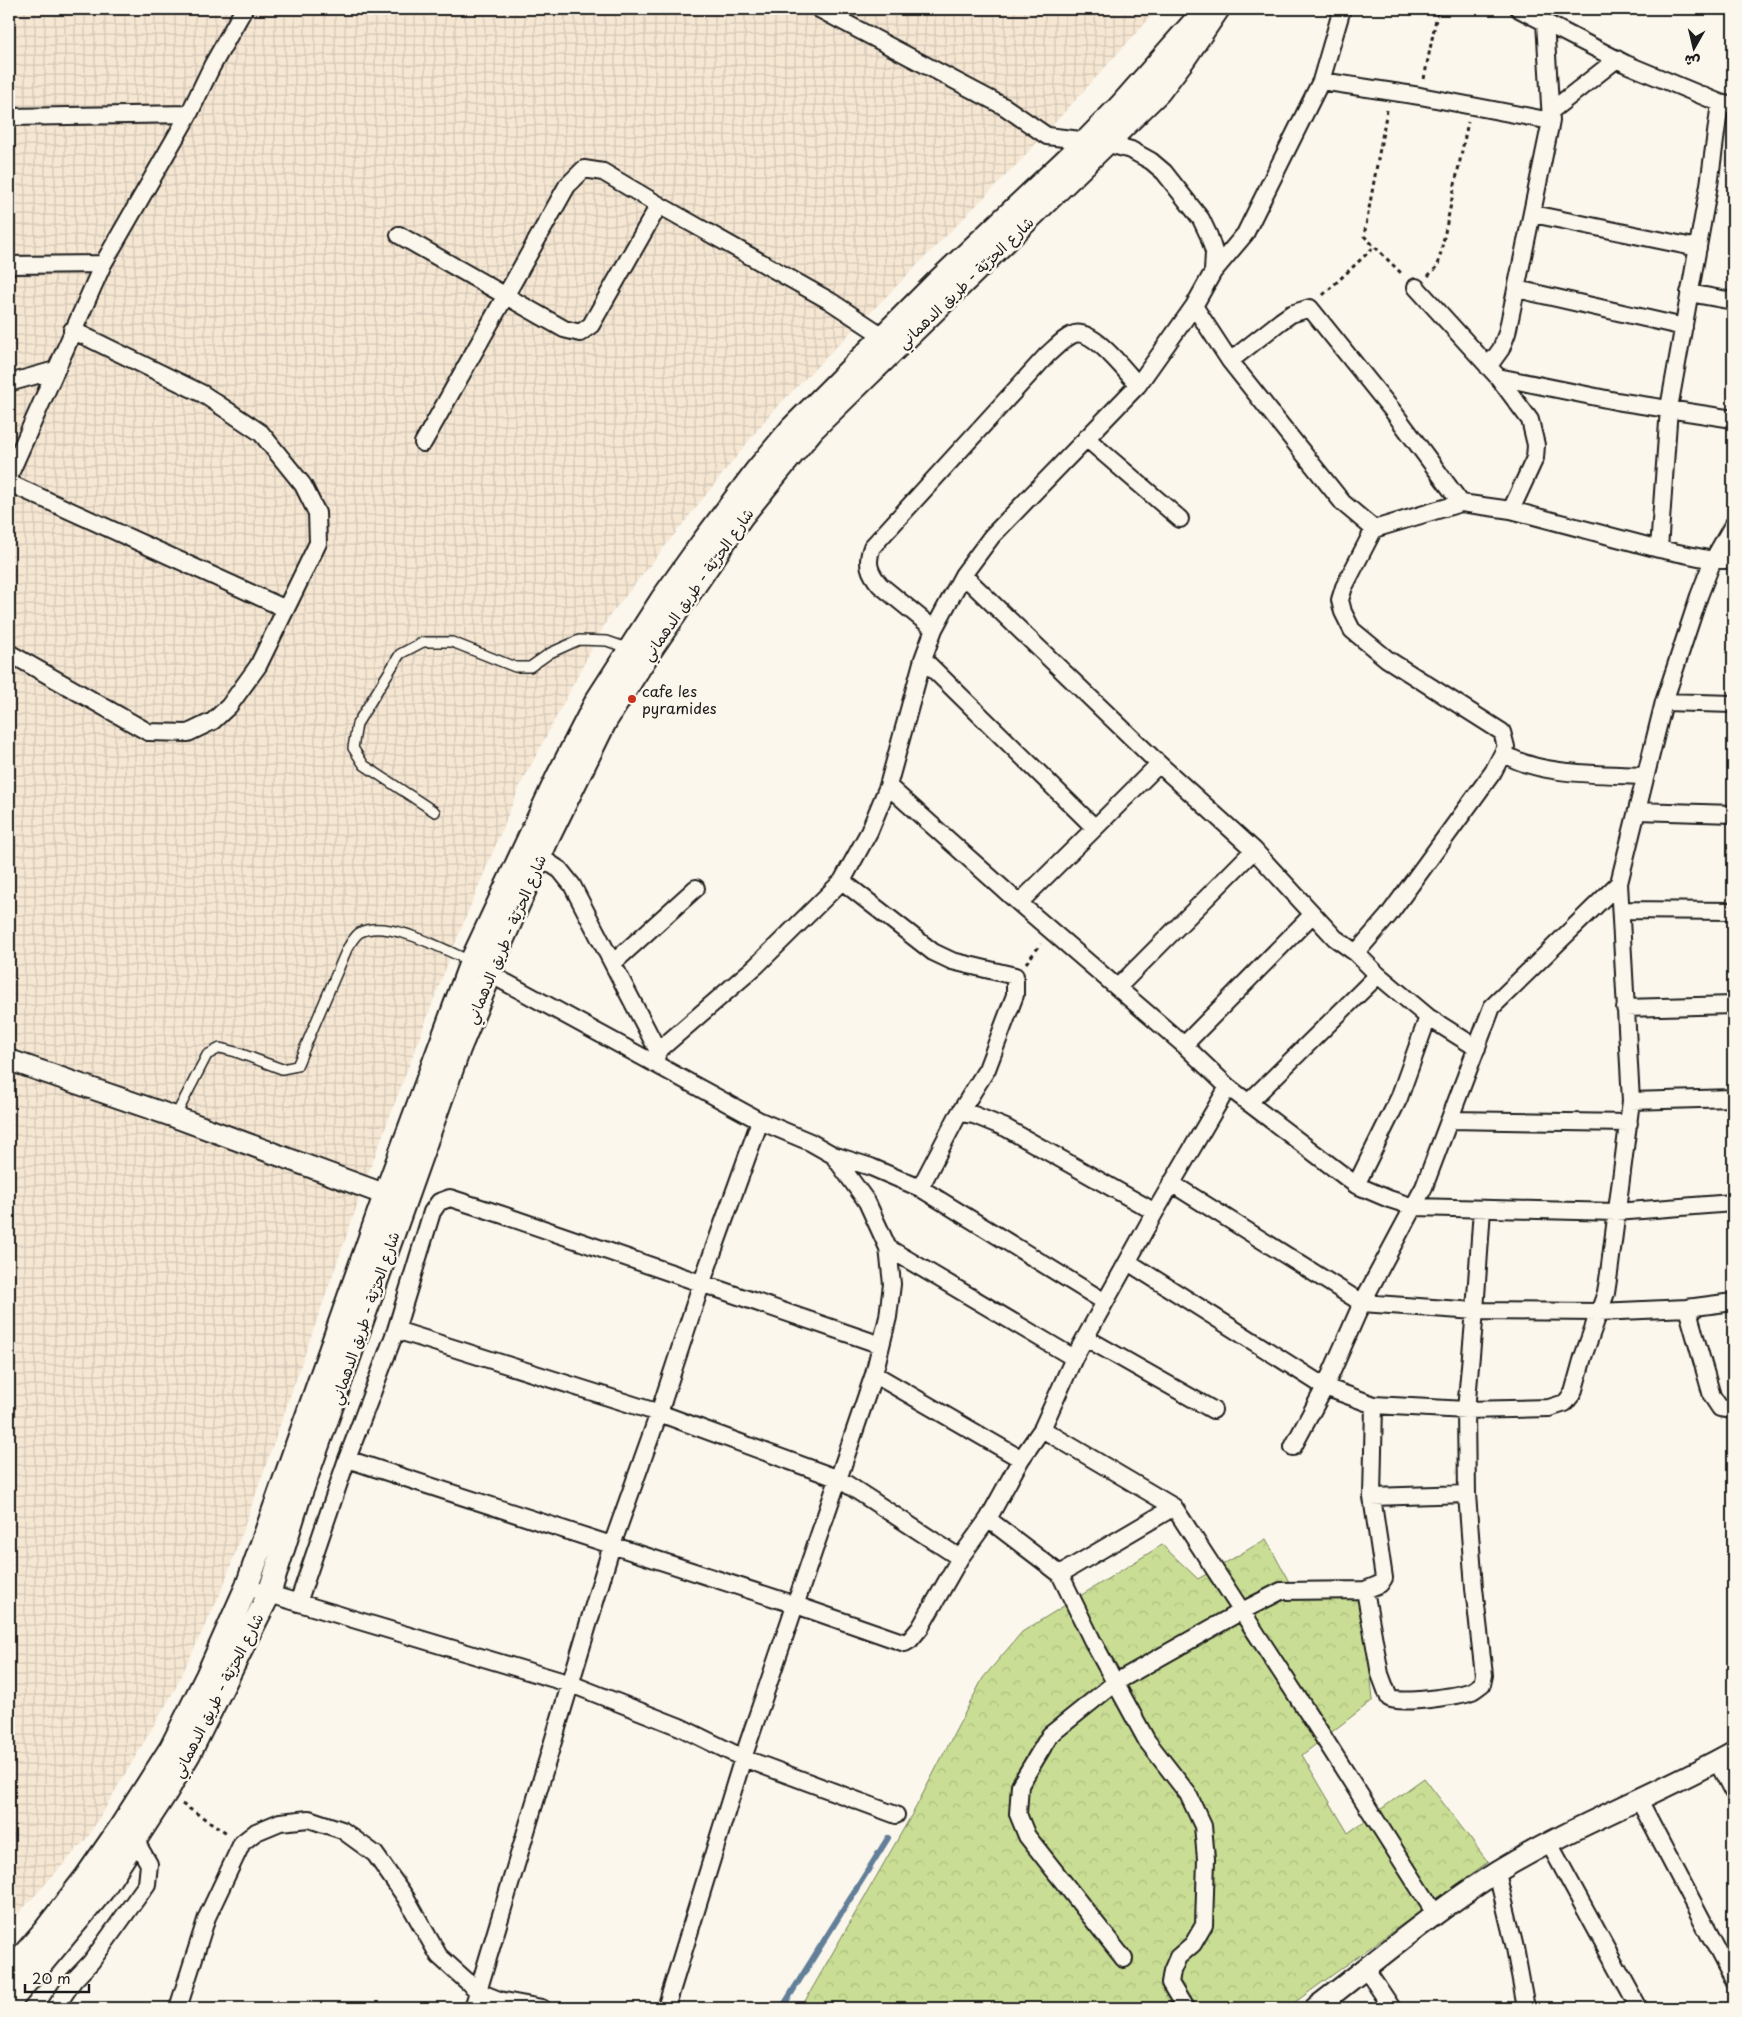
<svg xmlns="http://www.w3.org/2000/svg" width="1742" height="2017" viewBox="0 0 1742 2017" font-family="'Playpen Sans','Playpen Sans Arabic',sans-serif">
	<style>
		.industrial { fill: url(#industrial-grid) }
		.forest { fill: url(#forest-crowns); stroke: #727d58 }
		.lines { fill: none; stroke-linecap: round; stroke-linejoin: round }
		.stream { stroke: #627e98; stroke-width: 6 }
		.service-casing { stroke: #1c1c1c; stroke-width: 12 }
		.minor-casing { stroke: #1c1c1c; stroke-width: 20 }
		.tertiary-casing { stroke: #1c1c1c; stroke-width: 24 }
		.secondary-casing { stroke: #1c1c1c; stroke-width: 26 }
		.path { stroke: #1c1c1c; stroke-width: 3; stroke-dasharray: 4 4; stroke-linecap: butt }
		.service { stroke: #fbf7ec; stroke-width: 9 }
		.minor { stroke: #fbf7ec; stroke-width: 16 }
		.tertiary { stroke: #fbf7ec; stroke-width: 20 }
		.secondary { stroke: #fbf7ec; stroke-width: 22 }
		.poi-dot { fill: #c8321e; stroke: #fbf7ec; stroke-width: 2 }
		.labels { text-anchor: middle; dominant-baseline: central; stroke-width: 5; stroke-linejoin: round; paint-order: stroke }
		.street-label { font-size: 15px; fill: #1c1c1c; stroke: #fbf7ec }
		.poi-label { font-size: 15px; fill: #1c1c1c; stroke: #fbf7ec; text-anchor: start }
	</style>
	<defs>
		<pattern id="industrial-grid" width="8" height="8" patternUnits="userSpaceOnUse" patternTransform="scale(1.25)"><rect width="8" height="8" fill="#f6e7d3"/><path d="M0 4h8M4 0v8" fill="none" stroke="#d2c6b5"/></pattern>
		<pattern id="forest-crowns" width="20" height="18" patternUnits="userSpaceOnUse" patternTransform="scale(1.25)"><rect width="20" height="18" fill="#c9de94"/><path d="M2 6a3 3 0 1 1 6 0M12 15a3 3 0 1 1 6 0" fill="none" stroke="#acbe7f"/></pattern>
	</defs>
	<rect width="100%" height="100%" fill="#fbf7ec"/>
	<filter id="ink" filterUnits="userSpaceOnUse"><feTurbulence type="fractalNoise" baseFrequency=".02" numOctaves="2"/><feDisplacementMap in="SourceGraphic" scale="10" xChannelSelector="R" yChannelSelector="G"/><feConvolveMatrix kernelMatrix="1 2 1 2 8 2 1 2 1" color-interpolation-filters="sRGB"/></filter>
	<g filter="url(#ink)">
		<path class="industrial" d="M 9,9 L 1158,9 L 1021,160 L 771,413 L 608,618 L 520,786 L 458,936 L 371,1166 L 222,1590 L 174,1691 L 88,1837 L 9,1924 Z"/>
		<path class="forest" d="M 1266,1539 L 1289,1582 L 1362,1594 L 1373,1700 L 1302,1755 L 1348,1833 L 1424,1778 L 1488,1862 L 1287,2008 L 801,2008 L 915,1809 L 983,1678 L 1022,1632 L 1162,1545 L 1198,1579 Z"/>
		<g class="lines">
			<path class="stream" d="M 782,2008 L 888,1838"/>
			<g class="service-casing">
				<path id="service" d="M 435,812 L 364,765 L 353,748 L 357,724 L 400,654 L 423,642 L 452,642 L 515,667 L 530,667 L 550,653 L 579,640 L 607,641 L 630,649
					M 175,1117 L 207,1055 L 220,1048 L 236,1052 L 282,1069 L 297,1066 L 347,949 C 350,944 355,936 359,933 C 385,917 445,950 470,961"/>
			</g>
			<g class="minor-casing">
				<path id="minor" d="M 1519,9 L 1626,64 L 1720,103 L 1733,106
					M 1321,81 L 1342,9
					M 1551,111 L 1617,59
					M 9,117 L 189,114
					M 1533,214 L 1698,248
					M 399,235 L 564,329 L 580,333 L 591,325 L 659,205
					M 9,265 L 103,264
					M 1213,272 L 1245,234 L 1321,81 L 1420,96 L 1551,121
					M 1416,287 L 1498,377 L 1530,420 L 1536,445 L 1535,458 L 1511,510
					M 1517,289 L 1684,327
					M 1689,293 L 1733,301
					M 1194,306 L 1230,361 L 1343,503 L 1374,529
					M 1230,361 L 1281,321 L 1291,314 L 1310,308 L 1392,410 L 1461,503
					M 1488,367 L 1501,349 L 1507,333 L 1551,121 L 1545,22
					M 1498,377 L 1616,401 L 1733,419
					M 9,383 L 55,370
					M 1086,438 L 1180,519
					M 423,443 L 567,186 L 584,169 L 603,172 L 659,205 L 830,301 L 883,336
					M 9,476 L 103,264 L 189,114 L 212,66 L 244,9
					M 9,483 L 286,609
					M 1733,525 L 1713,560 L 1699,596 L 1664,702 L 1619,883 L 1631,1101 L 1609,1273 L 1606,1293 L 1599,1312 L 1687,1308 L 1733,1302
					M 1659,549 L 1669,408 L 1709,185 L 1720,103
					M 963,575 L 1159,764 L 1254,850 L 1335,938 L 1356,953 L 1378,975 L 1428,1017 L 1477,1048
					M 934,629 L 880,585 C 869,572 866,563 872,547 L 1047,355 C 1055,348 1063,339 1072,335 C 1091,325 1126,372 1138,385
					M 9,653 L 148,732 L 188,733 L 213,721 L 229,706 L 258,666 L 318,543 L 317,513 L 303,485 L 261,433 L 203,394 L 72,330
					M 923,659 L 1095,828 L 1019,903
					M 1664,702 L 1733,704
					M 1503,753 C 1537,776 1603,774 1645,776
					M 888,786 L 1019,903 L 1184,1045 L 1228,1087 L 1356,1185 L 1389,1199 L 1414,1207 L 1616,1212 L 1733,1203
					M 1637,811 L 1733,814
					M 1095,828 L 1159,764
					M 540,857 L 560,870 L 572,885 L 658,1051
					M 842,881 L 933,952 L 952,961 L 1015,976 L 1015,995 L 987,1069 L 959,1114
					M 1621,910 L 1733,911
					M 1356,953 L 1388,916 L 1493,772 L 1506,747 L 1502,732 L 1387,659 L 1352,630 L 1343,612 L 1340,600 L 1344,587 L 1374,529 L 1461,503 L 1511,510 L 1659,549 L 1713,560 L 1733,560
					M 613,963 L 696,888
					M 481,969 L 760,1121 L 810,1142 L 833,1155 L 867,1202 L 888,1248 L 892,1284 L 888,1317 L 874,1374 L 743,1758 L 666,2008
					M 1118,987 L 1254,850
					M 1625,1008 L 1733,1005
					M 1184,1045 L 1312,915
					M 655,1064 L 658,1051 L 756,966 L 842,881 L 869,832 L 888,786 L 923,659 L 934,629 L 963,575 L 992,536 L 1138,385 L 1194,306 L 1213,272 L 1214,252 L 1209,236 L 1201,219 L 1164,172 L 1151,161 L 1131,150 L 1106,143 L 1047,136 L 1005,107 L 819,9
					M 1631,1101 L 1733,1098
					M 1248,1103 L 1378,975
					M 1450,1120 L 1629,1123
					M 833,1155 L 871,1167 L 920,1188 L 957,1117 L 961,1113 L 974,1115 L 1006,1128 L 1155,1212
					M 1356,1185 L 1399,1098 L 1428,1017
					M 920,1188 L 1105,1302
					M 888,1248 L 1074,1358
					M 1128,1262 L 1325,1387 L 1374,1405 L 1466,1410 L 1549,1408 L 1565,1403 L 1573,1393 L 1583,1357 L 1599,1312 L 1475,1311 L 1362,1303 L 1171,1183
					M 1687,1308 L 1712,1396 L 1720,1408 L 1733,1410
					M 396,1330 L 659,1413 L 839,1479 L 960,1558
					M 1086,1338 L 1213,1410
					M 874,1374 L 1021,1459
					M 1042,1429 L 1174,1507 L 1315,1724 L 1436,1915
					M 1293,1447 L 1325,1387 L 1362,1303 L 1424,1187 L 1492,1007 L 1619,883
					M 347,1459 L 796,1605 L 905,1643 L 910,1640 L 920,1628 L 960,1558 L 988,1519 L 1021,1459 L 1042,1429 L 1074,1358 L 1155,1212 L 1228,1087
					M 1372,1497 L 1467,1494
					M 988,1519 L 1060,1574 L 1174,1507
					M 1060,1574 L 1092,1640 L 1147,1741 L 1188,1794 L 1203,1826 L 1206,1859 L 1204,1925 L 1193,1944 L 1178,1957 L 1172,1971 L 1170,1983 L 1185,2008
					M 1365,1590 L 1380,1674 L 1389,1698 C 1399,1705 1459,1696 1472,1691 C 1476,1689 1479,1686 1482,1684 L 1484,1675 L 1474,1588 L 1467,1494 L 1466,1410 L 1475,1311 L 1482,1209
					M 259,1591 L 571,1684 L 680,1727 L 743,1758 L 896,1815
					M 298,1603 L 347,1459 L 396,1330 L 432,1212 L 439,1202 L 450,1198 L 500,1214 L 881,1345
					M 1717,1761 L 1733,1792
					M 1639,1800 L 1733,1979
					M 1549,1843 L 1639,2008
					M 1497,1873 L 1515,1948 L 1526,2008
					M 1124,1959 L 1027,1836 L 1018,1814 L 1020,1785 L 1050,1735 L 1116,1682 L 1240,1612 L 1281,1591 L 1365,1590 L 1380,1584 L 1384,1578 L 1372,1497 L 1374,1405
					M 1366,1969 L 1392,2008
					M 55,2008 L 74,1980 L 91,1962 L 147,1884 L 149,1864 L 135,1840
					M 178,2008 L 207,1917 L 242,1843 L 256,1832 L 280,1822 L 309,1819 L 342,1830 L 375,1854 L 406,1898 L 439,1956 L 479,1992 L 499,2000 L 542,2008
					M 473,2008 L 612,1545 L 659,1413 L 702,1282 L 760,1121"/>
			</g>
			<g class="tertiary-casing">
				<path id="tertiary" d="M 9,1060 L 175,1117 L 400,1200
					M 1315,2008 C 1375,1962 1433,1912 1497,1872 C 1572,1826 1656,1795 1733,1752"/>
			</g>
			<g class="secondary-casing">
				<path id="secondary" d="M 9,1972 L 45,1930 L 86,1877 L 120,1828 L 171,1748 L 207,1676 L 247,1586 L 385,1195 L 471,962 L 558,776 L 597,700 L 662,599 L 702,543 L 756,471 L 791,429 L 937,282 L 1087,140 L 1120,106 L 1194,22 L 1200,12
					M 9,2003 L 102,1891 L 165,1794 L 189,1754 L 269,1594 L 299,1498 L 459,1049 L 490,975 L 502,941 L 548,838 L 606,720 L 646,657 L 742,516 L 813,429 L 1159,92 L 1184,59 L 1218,9"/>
			</g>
			<path class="path" d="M 1424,79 L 1438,9
				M 1387,110 L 1364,236 L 1403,275
				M 1428,276 L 1438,266 L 1468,122
				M 1323,295 L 1374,247
				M 1026,963 L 1041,944
				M 182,1804 L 227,1833"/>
			<use href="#service" class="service"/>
			<use href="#minor" class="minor"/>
			<use href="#tertiary" class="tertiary"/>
			<use href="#secondary" class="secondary"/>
		</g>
	</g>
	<circle class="poi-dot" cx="632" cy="699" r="5"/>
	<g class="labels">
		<g class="street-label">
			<text transform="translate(965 282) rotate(-44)">شارع الحرّيّة - طريق الدهماني</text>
			<text transform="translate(697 584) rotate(-55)">شارع الحرّيّة - طريق الدهماني</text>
			<text transform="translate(505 939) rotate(-67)">شارع الحرّيّة - طريق الدهماني</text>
			<text transform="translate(364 1318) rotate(-71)">شارع الحرّيّة - طريق الدهماني</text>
			<text transform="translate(217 1695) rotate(-63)">شارع الحرّيّة - طريق الدهماني</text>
		</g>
		<g class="poi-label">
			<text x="642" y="690">cafe les<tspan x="642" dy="17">pyramides</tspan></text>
		</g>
	</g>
	<rect width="1742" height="2017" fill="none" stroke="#fbf7ec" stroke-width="30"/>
	<rect x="15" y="15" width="1712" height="1987" fill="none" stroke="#1c1c1c" stroke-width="2" filter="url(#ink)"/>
	<g transform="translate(1694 48) rotate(188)" stroke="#fbf7ec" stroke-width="4" paint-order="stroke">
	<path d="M0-4L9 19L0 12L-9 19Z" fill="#1c1c1c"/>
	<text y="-8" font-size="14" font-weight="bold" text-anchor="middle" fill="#1c1c1c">ش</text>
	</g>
	<path d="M25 1984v8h64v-8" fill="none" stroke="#1c1c1c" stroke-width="2.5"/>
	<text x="32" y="1984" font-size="15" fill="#1c1c1c" stroke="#fbf7ec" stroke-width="4" paint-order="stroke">20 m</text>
</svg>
